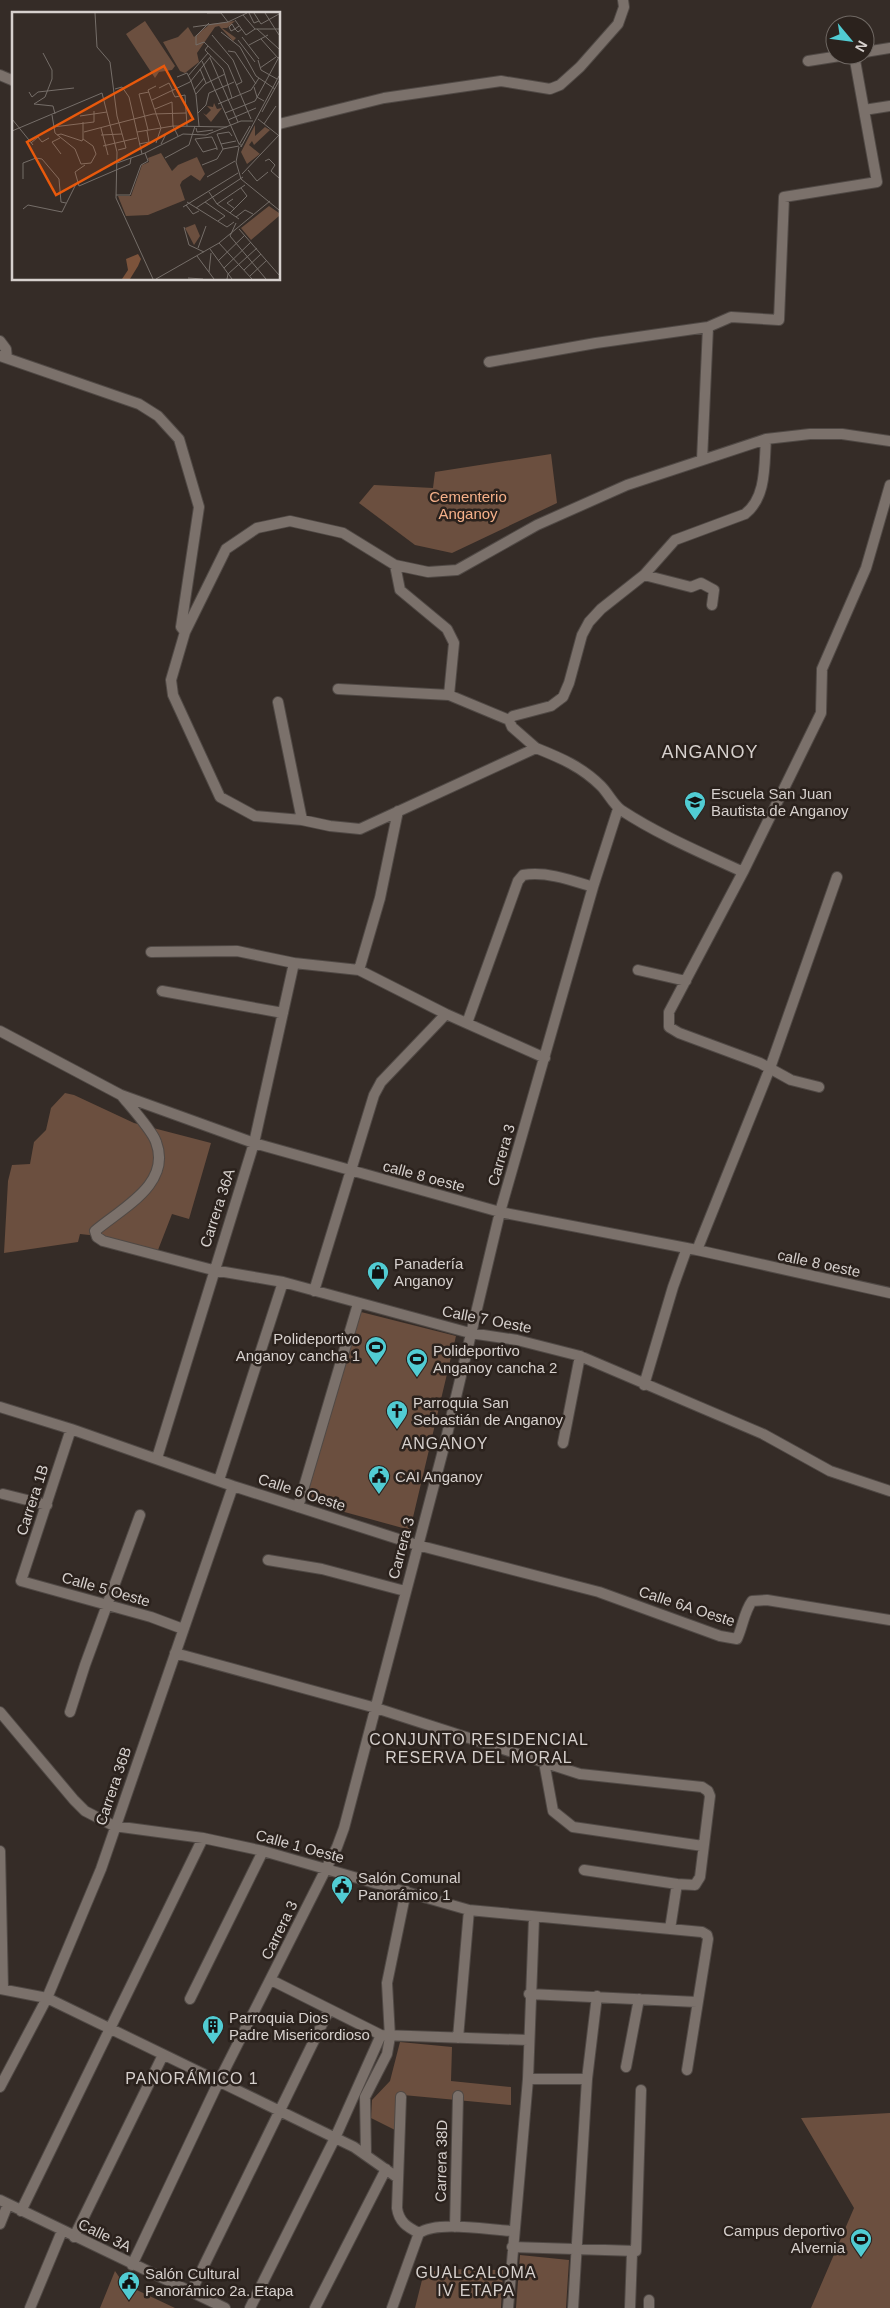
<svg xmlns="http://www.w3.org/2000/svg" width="890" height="2308" viewBox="0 0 890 2308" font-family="Helvetica,sans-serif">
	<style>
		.green { fill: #6b4f3f }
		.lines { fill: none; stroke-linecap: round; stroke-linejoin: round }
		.street-casing { stroke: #504945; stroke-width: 12 }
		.street { stroke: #7b716b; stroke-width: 10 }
		.labels { text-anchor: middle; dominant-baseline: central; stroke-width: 5; stroke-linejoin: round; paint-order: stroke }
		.park-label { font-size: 15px; fill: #f5b089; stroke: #2b221d }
		.poi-label { font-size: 15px; fill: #d6d0cd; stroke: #2b221d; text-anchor: start }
		.street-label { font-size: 15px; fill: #d6d0cd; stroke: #2b221d }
		.neighbourhood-label { font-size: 16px; letter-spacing: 1px; fill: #d6d0cd; stroke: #2b221d }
		.quarter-label { font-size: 18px; letter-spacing: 1px; fill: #d6d0cd; stroke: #2b221d }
		.inset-road { fill: none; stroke: #756e69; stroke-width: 1 }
		.view { fill: #e8590c; fill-opacity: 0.15; stroke: #e8590c; stroke-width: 2.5 }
		.inset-edge { fill: none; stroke: #d6d0cd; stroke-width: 2.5 }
	</style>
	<rect width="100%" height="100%" fill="#352c27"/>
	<path class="green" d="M 551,454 L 557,503 L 452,553 L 415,545 L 359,503 L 374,485 L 433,488 L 435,472 Z
		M 65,1093 L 74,1095 L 134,1123 L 211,1143 L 189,1219 L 172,1214 L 158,1250 L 108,1237 L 80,1234 L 78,1242 L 4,1253 L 8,1181 L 12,1165 L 30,1164 L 34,1142 L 46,1130 L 51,1108 Z
		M 361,1312 L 456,1336 L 410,1530 L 319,1505 L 305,1493 Z
		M 400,2042 L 452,2047 L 451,2081 L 511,2087 L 511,2105 L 403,2095 L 398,2098 L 395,2130 L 371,2118 L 372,2100 L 390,2081 Z
		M 890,2113 L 890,2308 L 811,2308 L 854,2208 L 801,2118 Z
		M 520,2255 L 569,2260 L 566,2308 L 516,2308 Z
		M 439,2269 L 503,2270 L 501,2308 L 415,2308 L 423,2276 Z
		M 115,2271 L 124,2284 L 175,2308 L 100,2308 Z"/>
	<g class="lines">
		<g class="street-casing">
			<path id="street" d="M 865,52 L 890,48
				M 808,61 L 846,55
				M 0,75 L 14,81
				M 864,110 L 890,106
				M 279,124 L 384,98 L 501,81 L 550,89 L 560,85 L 580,67 L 618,24 L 624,7 L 623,0
				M 708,327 L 731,317 L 779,320 L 784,197 L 877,182 L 854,55
				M 0,341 L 6,349 L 7,358
				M 0,356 L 139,404 L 158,416 L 179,439 L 199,507 L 181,627 L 185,632
				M 489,362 L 596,343 L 708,327 L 702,460
				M 395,565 L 400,590 L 447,629 L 454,643 L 449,695
				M 644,575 L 691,587 L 701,583 L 714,590 L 712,605
				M 338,689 L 449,695 L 509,720
				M 278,702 L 302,820
				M 536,748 L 512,727 L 509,720 L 513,716 L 551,706 L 563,697 L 569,683 L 582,635 L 589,622 L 601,609 L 644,575 L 675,540 L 745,514 C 767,497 764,464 766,439
				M 743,872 C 702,853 659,835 621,810 C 613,804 608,793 601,786 C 582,767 561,758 536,748 L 360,829 L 330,826 L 302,820 L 255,816 L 220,797 L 173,695 L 171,680 L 185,632 L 226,549 L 257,528 L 290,521 L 343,533 L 395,565 L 428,572 L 457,570 L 537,525 L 627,485 L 766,439 L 810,434 L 842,434 L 890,441
				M 151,952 L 237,951 L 294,963 L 359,970 L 446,1014 L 545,1058
				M 359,970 L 380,898 L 398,811
				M 638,970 L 686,981
				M 162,991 L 283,1013
				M 467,1023 L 518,881 L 523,875 C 546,871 571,880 593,887
				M 0,1031 L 121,1095 L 254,1143 L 500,1212 L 697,1250 L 890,1293
				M 819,1087 L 791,1080 L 760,1063 L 679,1033 L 669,1027 L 669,1012 L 743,872 L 821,713 L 822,669 L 866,568 L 890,485
				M 121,1095 C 130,1106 152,1130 156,1142 C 172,1184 122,1208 95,1231 L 97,1237 L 103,1241 L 213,1270 L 283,1282 L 470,1333 L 517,1340 L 580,1356 L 763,1434 L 830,1471 L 890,1491
				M 697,1250 L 770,1068 L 837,877
				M 314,1291 L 374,1095 L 381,1082 L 446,1014
				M 644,1385 L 673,1287 L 687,1248
				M 0,1407 L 71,1429 L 233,1486 L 417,1545 L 599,1592 L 720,1636 L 737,1639 C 743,1626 744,1612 752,1601 L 767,1600 L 890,1620
				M 71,1429 L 21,1581 L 151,1617 L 183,1629
				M 563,1443 L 580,1356
				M 157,1458 L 254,1143 L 294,963
				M 219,1480 L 283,1282
				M 3,1494 L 47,1505
				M 298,1507 L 358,1304
				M 268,1560 L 322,1569 L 405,1591
				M 175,1653 L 376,1708 L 580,1774 L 702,1787 L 708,1791 L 710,1796 L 700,1877 L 695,1885 L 677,1884 L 670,1929
				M 0,1712 L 74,1800 L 85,1811 L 114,1826 L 203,1838 L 263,1851 L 469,1910 L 702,1932 L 707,1935 L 708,1939 L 687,2070
				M 70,1712 L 85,1665 L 140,1515
				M 544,1762 L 553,1811 L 573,1827 L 703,1846
				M 0,1851 L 3,1989
				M 584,1870 L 677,1884
				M 271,1980 L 381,2035 L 528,2040
				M 0,1989 L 47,1998 L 354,2147 L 398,2178
				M 529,1994 L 697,2002
				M 190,1999 L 263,1851
				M 458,2038 L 469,1910
				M 626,2067 L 639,1999
				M 528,2079 L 587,2079
				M 0,2087 L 47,1998 L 101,1869 L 233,1486
				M 401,2097 L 397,2208 C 399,2222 407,2227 419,2233
				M 366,2154 L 365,2097 L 387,2054 L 390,2037 L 387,1983 L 406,1891
				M 0,2200 L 225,2308
				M 21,2211 L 203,1838
				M 0,2224 L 8,2204
				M 455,2227 L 458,2096
				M 419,2233 C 438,2220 489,2230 513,2231
				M 74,2237 L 163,2055
				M 512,2247 L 636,2251 L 641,2090
				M 132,2265 L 219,2081 L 337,1847 L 344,1828 L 445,1443 L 500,1212 L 593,887 L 618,809
				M 191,2292 L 329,2010
				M 649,2300 L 649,2308
				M 30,2308 L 62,2231
				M 250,2308 L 335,2138 L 381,2035
				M 315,2308 L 386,2169
				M 392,2308 L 419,2233
				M 508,2308 L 528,2079 L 534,1918
				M 573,2308 L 587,2079 L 597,1996
				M 630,2308 L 632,2253"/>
		</g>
		<use href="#street" class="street"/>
	</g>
	<defs>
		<g id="school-pin" transform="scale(1.125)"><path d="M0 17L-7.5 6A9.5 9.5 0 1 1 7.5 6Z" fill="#51ccd3" stroke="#2b221d"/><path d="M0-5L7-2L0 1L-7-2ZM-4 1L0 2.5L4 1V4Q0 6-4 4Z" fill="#111"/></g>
		<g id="shop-pin" transform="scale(1.125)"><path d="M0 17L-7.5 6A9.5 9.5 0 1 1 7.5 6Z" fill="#51ccd3" stroke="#2b221d"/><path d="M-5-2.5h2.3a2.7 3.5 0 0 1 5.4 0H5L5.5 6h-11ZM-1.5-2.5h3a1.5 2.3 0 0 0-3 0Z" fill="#111"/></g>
		<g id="stadium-pin" transform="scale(1.125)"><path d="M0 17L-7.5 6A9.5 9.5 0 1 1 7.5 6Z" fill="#51ccd3" stroke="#2b221d"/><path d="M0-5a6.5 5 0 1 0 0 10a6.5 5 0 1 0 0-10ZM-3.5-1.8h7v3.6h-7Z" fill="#111"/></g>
		<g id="church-pin" transform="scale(1.125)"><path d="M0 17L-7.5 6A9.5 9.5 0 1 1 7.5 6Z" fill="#51ccd3" stroke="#2b221d"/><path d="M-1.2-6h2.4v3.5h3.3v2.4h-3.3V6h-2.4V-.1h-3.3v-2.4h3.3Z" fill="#111"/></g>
		<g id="civic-pin" transform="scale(1.125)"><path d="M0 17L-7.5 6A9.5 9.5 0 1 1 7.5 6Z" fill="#51ccd3" stroke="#2b221d"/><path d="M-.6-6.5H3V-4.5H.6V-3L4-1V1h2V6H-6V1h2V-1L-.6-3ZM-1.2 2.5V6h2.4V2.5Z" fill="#111"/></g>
		<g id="building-pin" transform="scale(1.125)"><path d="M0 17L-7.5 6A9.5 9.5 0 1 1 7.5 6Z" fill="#51ccd3" stroke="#2b221d"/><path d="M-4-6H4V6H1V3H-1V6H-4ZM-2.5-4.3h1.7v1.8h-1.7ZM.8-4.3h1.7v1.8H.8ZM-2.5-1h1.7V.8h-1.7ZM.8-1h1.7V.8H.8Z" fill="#111"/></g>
	</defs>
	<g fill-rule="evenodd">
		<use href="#school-pin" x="695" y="802"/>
		<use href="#shop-pin" x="378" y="1272"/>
		<use href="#stadium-pin" x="376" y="1347"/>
		<use href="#stadium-pin" x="417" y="1359"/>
		<use href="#church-pin" x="397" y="1411"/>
		<use href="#civic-pin" x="379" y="1476"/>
		<use href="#civic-pin" x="342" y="1886"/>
		<use href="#building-pin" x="213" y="2026"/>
		<use href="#stadium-pin" x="861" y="2239"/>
		<use href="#civic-pin" x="129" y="2282"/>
	</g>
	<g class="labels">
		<g class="park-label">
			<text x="468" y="496">Cementerio<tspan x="468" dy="17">Anganoy</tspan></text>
		</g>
		<g class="poi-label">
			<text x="711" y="793">Escuela San Juan<tspan x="711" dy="17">Bautista de Anganoy</tspan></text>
			<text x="394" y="1263">Panadería<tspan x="394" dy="17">Anganoy</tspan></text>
			<text x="360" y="1338" text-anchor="end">Polideportivo<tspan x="360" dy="17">Anganoy cancha 1</tspan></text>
			<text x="433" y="1350">Polideportivo<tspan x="433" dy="17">Anganoy cancha 2</tspan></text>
			<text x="413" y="1402">Parroquia San<tspan x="413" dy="17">Sebastián de Anganoy</tspan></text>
			<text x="395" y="1476">CAI Anganoy</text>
			<text x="358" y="1877">Salón Comunal<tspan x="358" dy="17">Panorámico 1</tspan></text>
			<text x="229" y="2017">Parroquia Dios<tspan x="229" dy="17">Padre Misericordioso</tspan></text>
			<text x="845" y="2230" text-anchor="end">Campus deportivo<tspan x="845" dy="17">Alvernia</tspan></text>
			<text x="145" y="2273">Salón Cultural<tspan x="145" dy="17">Panorámico 2a. Etapa</tspan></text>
		</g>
		<g class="street-label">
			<text transform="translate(501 1155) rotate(-74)">Carrera 3</text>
			<text transform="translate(424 1176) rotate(15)">calle 8 oeste</text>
			<text transform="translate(217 1208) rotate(-72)">Carrera 36A</text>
			<text transform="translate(819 1263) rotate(12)">calle 8 oeste</text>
			<text transform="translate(487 1319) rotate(11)">Calle 7 Oeste</text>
			<text transform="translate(302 1492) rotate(18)">Calle 6 Oeste</text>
			<text transform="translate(32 1500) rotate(-72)">Carrera 1B</text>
			<text transform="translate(401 1548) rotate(-75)">Carrera 3</text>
			<text transform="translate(106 1589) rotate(16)">Calle 5 Oeste</text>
			<text transform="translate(687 1606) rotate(18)">Calle 6A Oeste</text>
			<text transform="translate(113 1786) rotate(-71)">Carrera 36B</text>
			<text transform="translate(300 1846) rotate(15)">Calle 1 Oeste</text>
			<text transform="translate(279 1930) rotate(-64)">Carrera 3</text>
			<text transform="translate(441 2161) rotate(-89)">Carrera 38D</text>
			<text transform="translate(105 2235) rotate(26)">Calle 3A</text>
		</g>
		<g class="neighbourhood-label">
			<text x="445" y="1443">ANGANOY</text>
			<text x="479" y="1739">CONJUNTO RESIDENCIAL<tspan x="479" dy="18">RESERVA DEL MORAL</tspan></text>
			<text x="192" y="2078">PANORÁMICO 1</text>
			<text x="476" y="2272">GUALCALOMA<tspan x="476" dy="18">IV ETAPA</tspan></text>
		</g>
		<g class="quarter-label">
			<text x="710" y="752">ANGANOY</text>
		</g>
	</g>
	<g transform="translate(12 12)">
		<rect width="268" height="268" fill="#352c27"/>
		<path d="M 133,9 L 163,54 L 160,58 L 147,60 L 143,66 L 114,22 ZM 223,9 L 215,16 L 210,16 L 224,26 L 221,29 L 207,14 L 203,15 L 185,41 L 187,50 L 173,61 L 168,59 L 151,30 L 166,25 L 176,15 L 182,25 L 198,12 ZM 202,91 L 205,97 L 210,96 L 199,110 L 191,101 L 194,103 L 199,98 L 195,94 L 201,95 ZM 243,113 L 243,124 L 253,115 L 258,118 L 242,133 L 240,129 L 237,133 L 248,142 L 235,152 L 229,140 ZM 149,141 L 160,159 L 166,153 L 185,145 L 193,162 L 188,169 L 179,163 L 170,169 L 168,173 L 173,188 L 136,203 L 114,204 L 106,184 L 119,184 L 130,153 L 137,150 L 136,146 ZM 257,194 L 267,201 L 267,204 L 239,228 L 229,216 ZM 183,212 L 188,224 L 182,233 L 173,216 Z" fill="#6b4f3f"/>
		<path d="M 126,242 L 129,247 L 126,254 L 118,267 L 110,267 L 116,258 L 114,247 Z" fill="#7c533b"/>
		<path class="inset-road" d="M 83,1 L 85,35 L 98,50 L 105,104 L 114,136 L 106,138M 195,1 L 209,1 L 216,10 L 235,1M 237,1 L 242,11 L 247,9M 242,1 L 249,12 L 267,2M 253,1 L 267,23M 231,3 L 243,17 L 267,17M 223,8 L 234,23 L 243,17M 197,11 L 184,24 L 184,33 L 192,30 L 216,53 L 239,107M 227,14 L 223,17 L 219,19 L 217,15 L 220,12 L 223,17 L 226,20 L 230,17M 181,15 L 216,10M 245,17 L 267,37M 209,20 L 228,35 L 244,64 L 263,77M 200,23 L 221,48 L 230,70 L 224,73M 230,25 L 247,47M 249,27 L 266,46M 226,28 L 243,50M 237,33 L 256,23M 196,34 L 193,38 L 211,57 L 220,86M 216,39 L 223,40 L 244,72M 31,41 L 40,58 L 40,67 L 33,85 L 22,92 L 41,94 L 43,102M 198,46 L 226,110M 246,48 L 249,58 L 265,67M 190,49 L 227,132M 248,56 L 264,45M 188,57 L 194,71M 176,64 L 196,41M 165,65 L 175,61 L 179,69 L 184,83 L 187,114M 144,74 L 136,78 L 149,116M 242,75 L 245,85 L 252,89M 147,76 L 157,71 L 161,79M 103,77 L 110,75 L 117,85 L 130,142M 182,78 L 192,66M 160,79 L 163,85 L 173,83 L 175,114M 17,80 L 20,85 L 26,80 L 62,76M 184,82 L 193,72 L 213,62M 140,88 L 178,70 L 199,44M 206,92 L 239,78 L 247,66M 143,97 L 160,90 L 161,114 L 166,124M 250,100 L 267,69M 186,101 L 194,93 L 197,81 L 222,70M 213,101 L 243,89 L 267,45M 40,103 L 43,121 L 63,137 L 69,152 L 79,151 L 84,142 L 81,134 L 71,127 L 71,110M 68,104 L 95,100M 0,107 L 21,133M 246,107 L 266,123M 216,108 L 244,96M 252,112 L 264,94M 41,115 L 82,110 L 82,99M 89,116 L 96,143M 184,116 L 185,120 L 201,118M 136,118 L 127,82 L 137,80M 0,119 L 90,81 L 105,140 L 104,186 L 141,267M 72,120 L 141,102 L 174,101M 125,120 L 161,114 L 215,115M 45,123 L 49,122 L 70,129 L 71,127M 89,123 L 110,122M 48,126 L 40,130 L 49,142M 19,131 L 26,125 L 30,130 L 37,126M 144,131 L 149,116M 127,132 L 137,130 L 135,119M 149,132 L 154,122 L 162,117M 209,132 L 224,129M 229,132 L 229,135 L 267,64M 227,133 L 238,114M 91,134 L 125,126M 227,135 L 224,150 L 229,167 L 267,198M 205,136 L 191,140 L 183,127 L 199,125 L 200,125 L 205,136 L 205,138M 211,137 L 205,122 L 217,120 L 220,124M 153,146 L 177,133 L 183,114M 253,149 L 257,147 L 263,153 L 259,159 L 267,166M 105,151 L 133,141 L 171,122 L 194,123 L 229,109 L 241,109M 73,153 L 63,160 L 67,174 L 118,152 L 119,146M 190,153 L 205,147 L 211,137 L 227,134M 236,158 L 245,169 L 256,160M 230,162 L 267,123M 195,165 L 223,149M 11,167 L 11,151 L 24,146 L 30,147 L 47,167 L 49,190 L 54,191M 197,180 L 205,192 L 227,207M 104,183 L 118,183 L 129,153 L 136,149 L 133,141M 221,187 L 215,191 L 223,197M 175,190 L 215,215 L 222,210M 193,190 L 213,204 L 206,209M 205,192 L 233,173M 174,193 L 181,202 L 187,199M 171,195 L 226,161M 184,196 L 231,165M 11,197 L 16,193 L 50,200 L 64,172M 218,201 L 235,184 L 229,176M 224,205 L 233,198 L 241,202M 224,211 L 218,224 L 254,267M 172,215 L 177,233 L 192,240M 227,217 L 267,263M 207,231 L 240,267M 186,236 L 194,214M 198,237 L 220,267M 185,244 L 202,267M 206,249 L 233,223M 212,256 L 239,230M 232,258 L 249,242M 197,260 L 199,241M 238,264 L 255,248M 176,266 L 191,267M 144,267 L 207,231 L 258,189M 215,267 L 216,262 L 245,236"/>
		<path class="view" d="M 152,54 L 181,107 L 44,183 L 15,130 Z"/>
		<rect width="268" height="268" class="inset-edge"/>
	</g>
	<g transform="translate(850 40) rotate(119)"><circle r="24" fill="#2b221d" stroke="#6f6863"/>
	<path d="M0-4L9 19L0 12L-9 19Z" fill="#51ccd3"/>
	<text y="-8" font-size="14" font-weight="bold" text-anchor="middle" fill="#d6d0cd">N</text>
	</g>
</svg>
